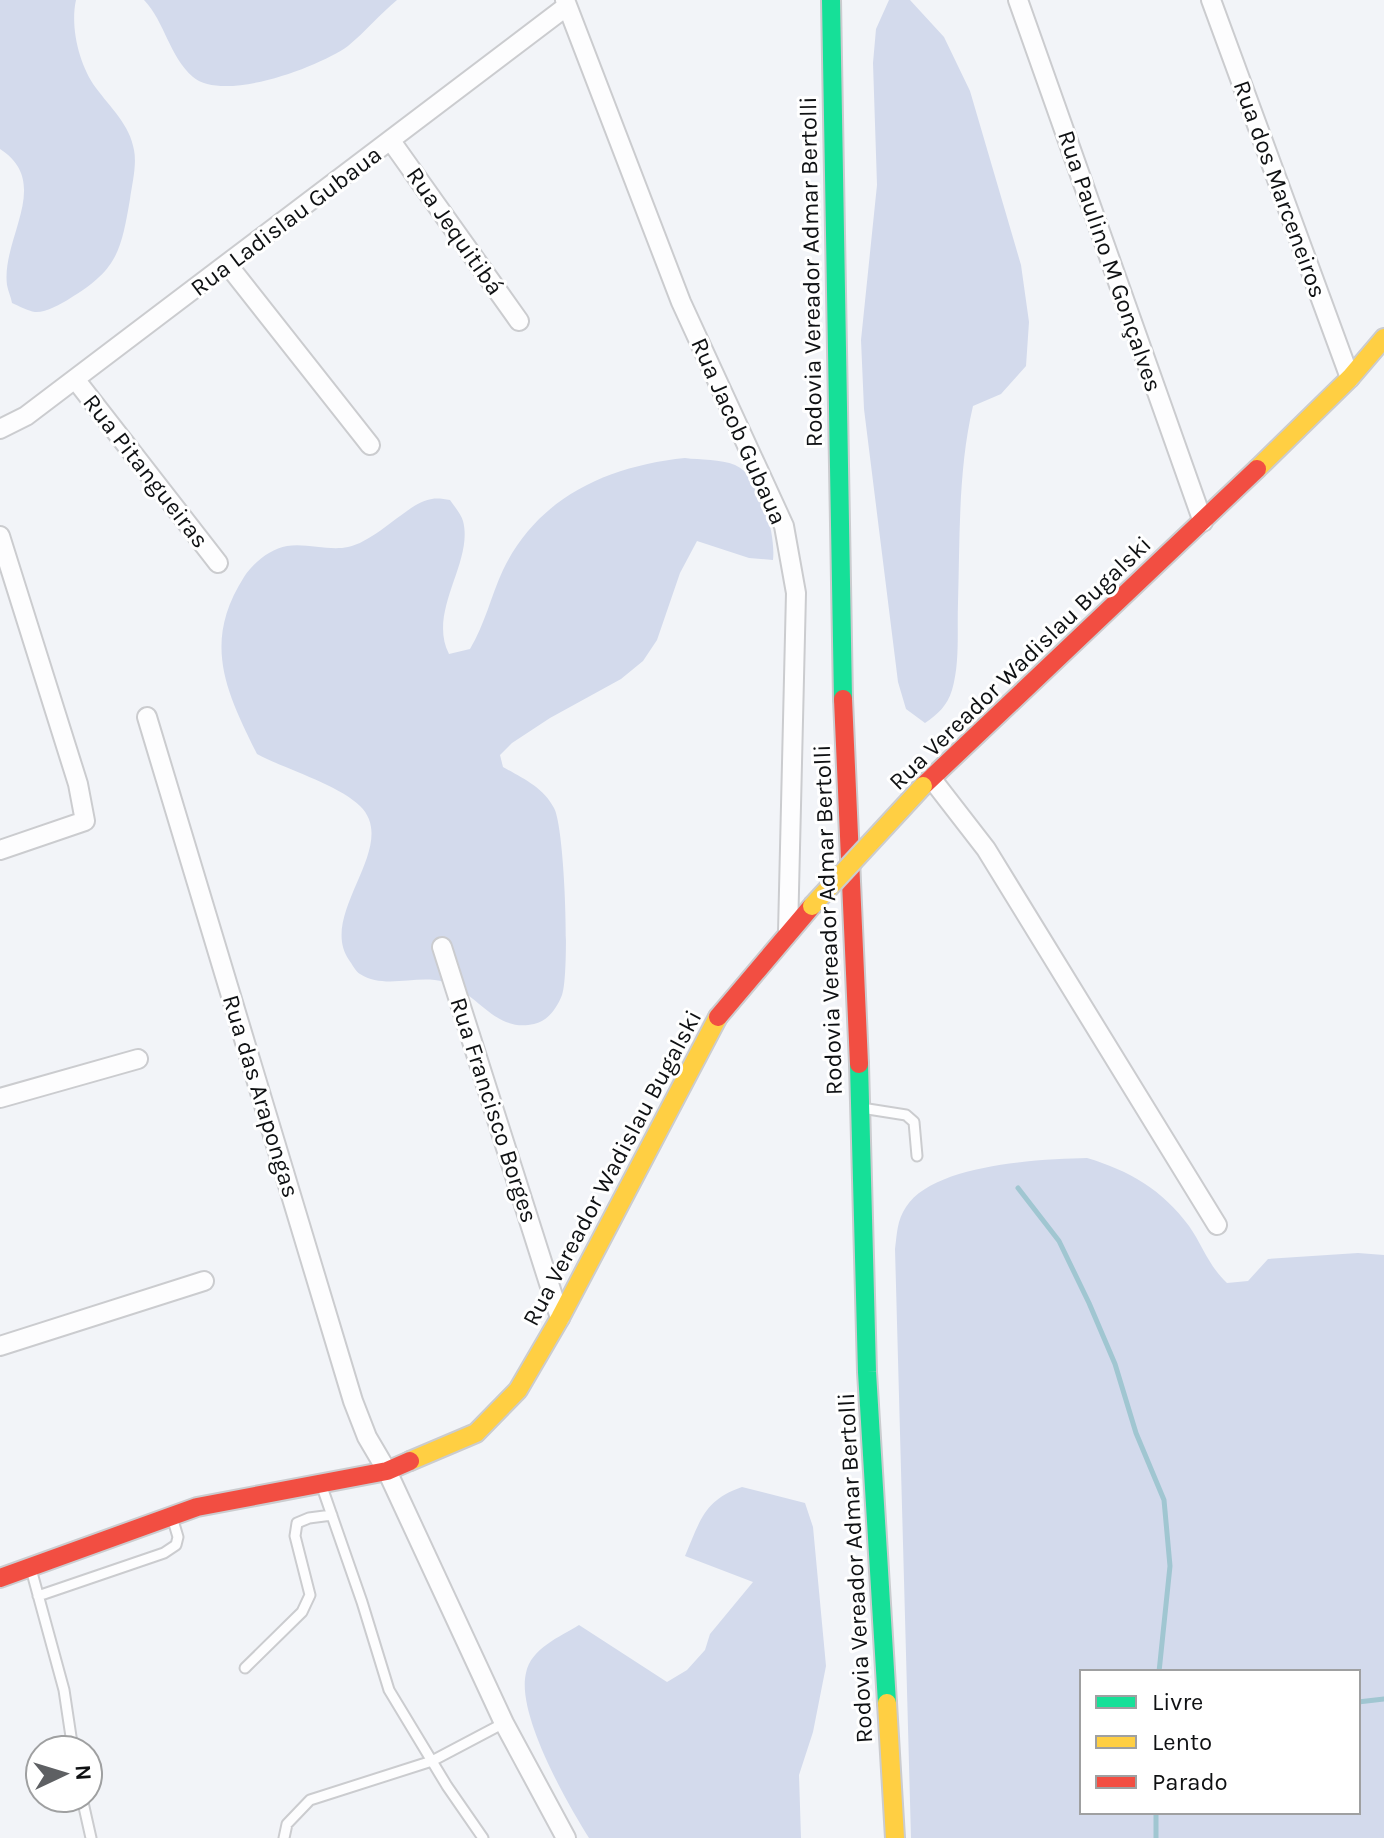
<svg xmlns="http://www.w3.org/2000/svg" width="1384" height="1838" viewBox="0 0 1384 1838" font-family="Karla,sans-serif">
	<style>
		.green { fill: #d3daec; fill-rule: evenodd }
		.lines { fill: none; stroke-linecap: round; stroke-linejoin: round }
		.stream { stroke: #a0c6d1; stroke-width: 5 }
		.lane-casing { stroke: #cbcccf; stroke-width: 13 }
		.street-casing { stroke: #cbcccf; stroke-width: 22 }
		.fast-casing { stroke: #cbcccf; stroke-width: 22 }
		.slow-casing { stroke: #cbcccf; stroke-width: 22 }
		.jam-casing { stroke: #cbcccf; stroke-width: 22 }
		.lane { stroke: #fdfdfe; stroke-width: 9 }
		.street { stroke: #fdfdfe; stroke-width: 18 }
		.fast { stroke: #16e098; stroke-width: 18 }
		.slow { stroke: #ffcf43; stroke-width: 18 }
		.jam { stroke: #f24e42; stroke-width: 18 }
		.slow-bridge-casing { stroke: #cbcccf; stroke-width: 22; stroke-linecap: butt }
		.slow-bridge { stroke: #ffcf43; stroke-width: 18 }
		.labels { text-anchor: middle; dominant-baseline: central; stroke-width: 6; stroke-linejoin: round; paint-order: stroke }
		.street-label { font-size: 24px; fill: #0f1113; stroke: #fff }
	</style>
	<rect width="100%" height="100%" fill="#f2f4f8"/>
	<path class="green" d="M 0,0 L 76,0 C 70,27 79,65 96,88 C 110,107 130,125 134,150 C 137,165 132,184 130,199 C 121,252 117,270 69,299 C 61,304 45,313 35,312 C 28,311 19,306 12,303 C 11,297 8,291 7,285 C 1,238 53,183 0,149 Z
		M 144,0 L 397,0 C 380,14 365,32 348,46 C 319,67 224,103 193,77 C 169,56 165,22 144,0 Z
		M 889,0 L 910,0 L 944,37 L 970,91 L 1021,265 L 1029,322 L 1026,366 L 1001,394 L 973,406 C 958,470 960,537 958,603 C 957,631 960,663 952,690 C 947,706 938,714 925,723 L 906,709 L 898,682 L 864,409 L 861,340 L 877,185 L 873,63 L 876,29 Z
		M 685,458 C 700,460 721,459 735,465 C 761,476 776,535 773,560 L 749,558 L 697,541 L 680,573 L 657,640 L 643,661 L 621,679 L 550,718 L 512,743 L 500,755 L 503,767 C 522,778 543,787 554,808 C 565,828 570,973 562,995 C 557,1008 548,1021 534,1024 C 494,1033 478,992 444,982 C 418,974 385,990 360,974 C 356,972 352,964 349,960 C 317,914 401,846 360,806 C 339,785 285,769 257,754 C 226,691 202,643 244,577 C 253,563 270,549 287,546 C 307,543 329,551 348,547 C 377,541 410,501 432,499 C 437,498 444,499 450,500 C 454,506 461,514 463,521 C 474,562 427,611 449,654 L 470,649 C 485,624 491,596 503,570 C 538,497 608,466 685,458 Z
		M 1087,1158 C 1128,1170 1163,1190 1189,1226 C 1203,1246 1208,1265 1227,1283 L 1248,1281 L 1268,1259 L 1358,1253 L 1384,1255 L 1384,1838 L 911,1838 L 895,1249 C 897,1234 897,1220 906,1207 C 933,1164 1040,1159 1087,1158 ZM 1082,1672 L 1358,1672 L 1358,1812 L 1082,1812 Z
		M 742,1487 L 805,1503 L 813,1527 L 826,1666 L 813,1732 L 799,1775 L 801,1838 L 589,1838 C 567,1803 516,1714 526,1673 C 531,1648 560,1637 579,1625 L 667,1682 L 687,1670 L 705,1650 L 710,1634 L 753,1582 L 685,1556 C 700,1521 704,1500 742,1487 Z"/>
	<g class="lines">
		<path class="stream" d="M 1018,1188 L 1059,1241 L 1089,1303 L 1115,1364 L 1136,1433 L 1164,1500 L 1170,1566 L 1159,1672
			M 1358,1702 L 1384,1699
			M 1156,1812 L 1156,1838"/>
		<g class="lane-casing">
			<path id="lane" d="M 868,1109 L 906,1115 L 914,1122 L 917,1156
				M 322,1487 L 362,1602 L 389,1690 L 447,1786 L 483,1838
				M 31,1569 L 64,1690 L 73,1750
				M 38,1596 L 164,1553 L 176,1545 L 178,1537 L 172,1517
				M 245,1668 L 302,1612 L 310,1595 L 295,1536 L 297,1523 L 309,1518 L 332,1515
				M 82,1798 L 91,1838
				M 284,1838 L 287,1824 L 310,1800 L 432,1761 L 504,1723"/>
		</g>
		<g class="street-casing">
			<path id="street" d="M 565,0 L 681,302 L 784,526 L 796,593 L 788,933
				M 1018,0 L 1203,522
				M 1211,0 L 1350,378
				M 391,141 L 519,321
				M 228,265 L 370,445
				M 75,379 L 218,563
				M 0,429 L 26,416 L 567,6
				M 0,536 L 78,784 L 85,821 L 0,850
				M 147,717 L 353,1401 L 367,1437 L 387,1471 L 504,1723 L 566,1838
				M 931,778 L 986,849 L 1217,1225
				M 442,947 L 560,1318
				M 0,1098 L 138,1059
				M 0,1346 L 204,1281"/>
		</g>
		<g class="fast-casing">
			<path id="fast" d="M 831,0 L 843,699
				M 859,1064 L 867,1372 L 887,1703"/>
		</g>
		<g class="slow-casing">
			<path id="slow" d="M 1257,469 L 1350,378 L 1384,338
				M 410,1461 L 476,1433 L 518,1390 L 560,1318 L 718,1017
				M 887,1703 L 895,1838"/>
		</g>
		<g class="jam-casing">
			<path id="jam" d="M 843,699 L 859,1064
				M 923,786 L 1257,469
				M 718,1017 L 812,906
				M 0,1578 L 197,1507 L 387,1471 L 410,1461"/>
		</g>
		<use href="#lane" class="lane"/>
		<use href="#street" class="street"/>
		<use href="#fast" class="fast"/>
		<use href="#slow" class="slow"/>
		<use href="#jam" class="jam"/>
		<g class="slow-bridge-casing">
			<path id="slow-bridge" d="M 812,906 L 923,786"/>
		</g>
		<use href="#slow-bridge" class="slow-bridge"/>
	</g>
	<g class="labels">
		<g class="street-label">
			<text transform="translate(1280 189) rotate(70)">Rua dos Marceneiros</text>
			<text transform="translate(286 221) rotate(-37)">Rua Ladislau Gubaua</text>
			<text transform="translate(455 231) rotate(55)">Rua Jequitibá</text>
			<text transform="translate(1110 261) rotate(71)">Rua Paulino M Gonçalves</text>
			<text transform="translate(811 272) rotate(-91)">Rodovia Vereador Admar Bertolli</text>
			<text transform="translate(739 431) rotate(66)">Rua Jacob Gubaua</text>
			<text transform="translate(146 471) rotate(52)">Rua Pitangueiras</text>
			<text transform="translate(1020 663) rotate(-44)">Rua Vereador Wadislau Bugalski</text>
			<text transform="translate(828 920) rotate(-92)">Rodovia Vereador Admar Bertolli</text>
			<text transform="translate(261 1096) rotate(73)">Rua das Arapongas</text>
			<text transform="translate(494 1110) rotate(72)">Rua Francisco Borges</text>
			<text transform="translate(612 1168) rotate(-62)">Rua Vereador Wadislau Bugalski</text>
			<text transform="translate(855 1568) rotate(-93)">Rodovia Vereador Admar Bertolli</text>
		</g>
	</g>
	<rect x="1080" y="1670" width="280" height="144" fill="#ffffff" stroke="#9fa0a1" stroke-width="2"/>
	<rect x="1096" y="1696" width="40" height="12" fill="#16e098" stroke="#9fa0a1" stroke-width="2"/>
	<text x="1152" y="1710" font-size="24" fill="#0f1113">Livre</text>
	<rect x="1096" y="1736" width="40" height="12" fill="#ffcf43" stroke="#9fa0a1" stroke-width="2"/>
	<text x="1152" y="1750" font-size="24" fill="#0f1113">Lento</text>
	<rect x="1096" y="1776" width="40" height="12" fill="#f24e42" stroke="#9fa0a1" stroke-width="2"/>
	<text x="1152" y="1790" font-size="24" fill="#0f1113">Parado</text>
	<g transform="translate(64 1774) rotate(86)"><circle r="38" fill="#ffffff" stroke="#9fa0a1" stroke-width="2"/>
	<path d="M0-6L14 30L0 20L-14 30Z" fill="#5e6063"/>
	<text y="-12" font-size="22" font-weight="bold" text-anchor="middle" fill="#0f1113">N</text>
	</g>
</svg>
